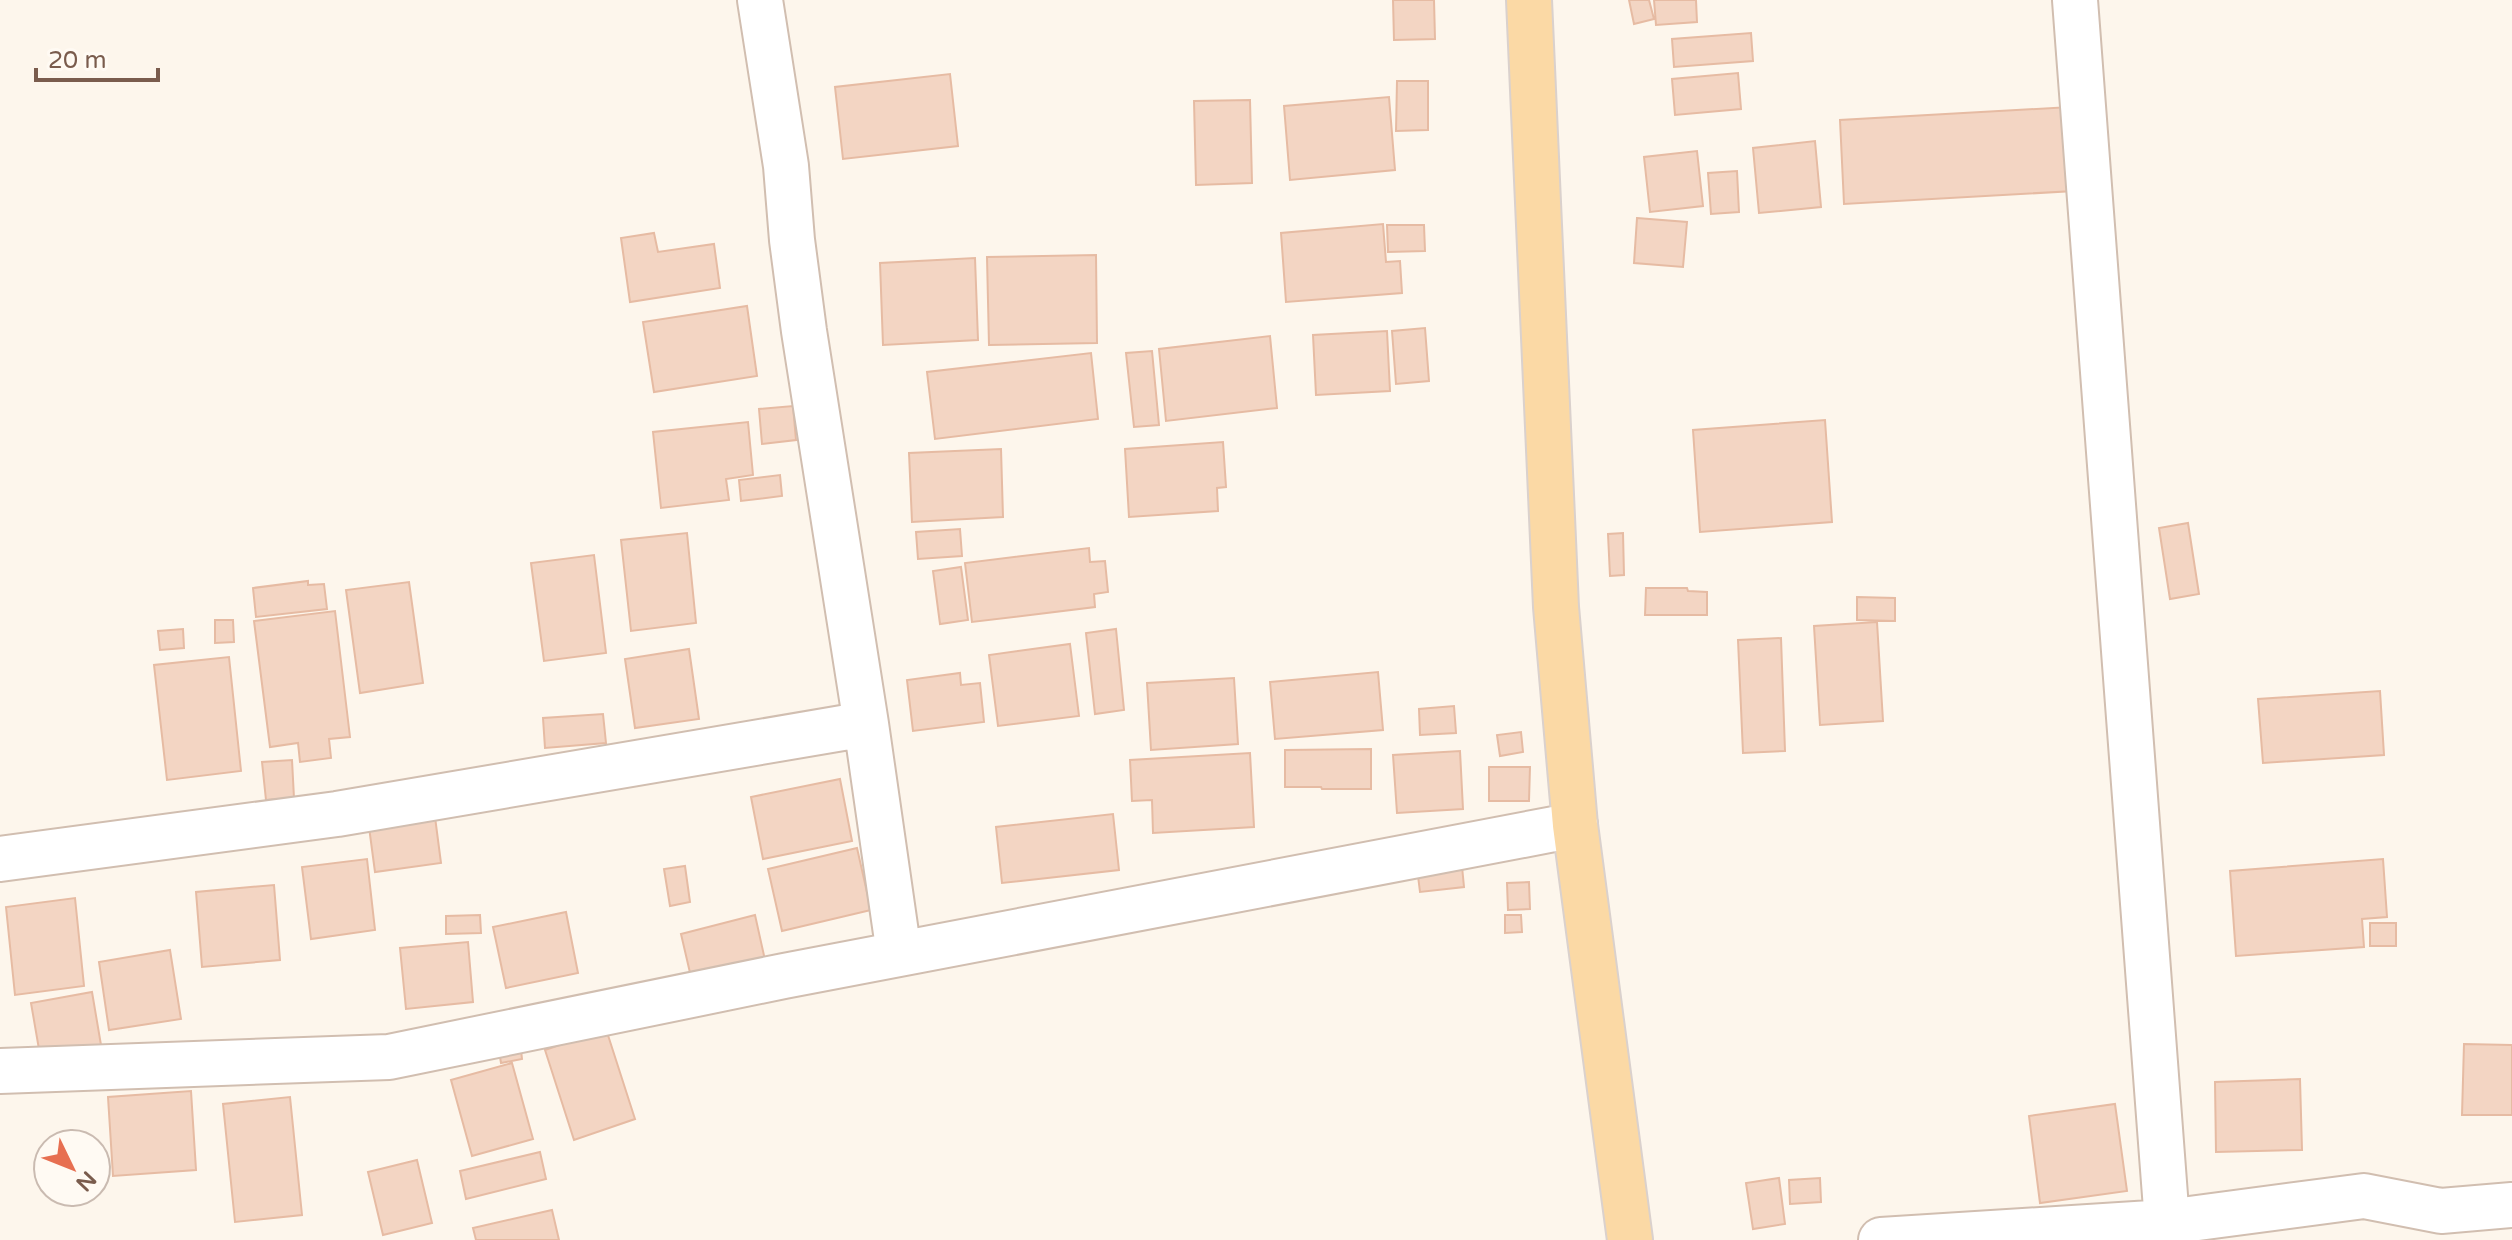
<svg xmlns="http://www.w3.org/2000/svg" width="2512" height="1240" viewBox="0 0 2512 1240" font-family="'Varela Round',sans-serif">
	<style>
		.building { fill: #f3d5c3; stroke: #e6bba3; stroke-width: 2 }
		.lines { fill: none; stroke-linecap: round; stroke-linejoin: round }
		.minor-casing { stroke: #d1beb0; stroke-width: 48 }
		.major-casing { stroke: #dad1cd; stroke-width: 48 }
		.minor { stroke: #fff; stroke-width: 44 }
		.major { stroke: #fbd9a5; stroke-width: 44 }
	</style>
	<rect width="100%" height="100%" fill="#fdf6ec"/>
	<path class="building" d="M 1393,0 L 1434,0 L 1435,39 L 1394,40 Z
		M 1629,0 L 1649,0 L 1654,19 L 1634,24 Z
		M 1654,0 L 1696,0 L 1697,22 L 1656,25 Z
		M 1751,33 L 1753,61 L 1674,67 L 1672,39 Z
		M 1738,73 L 1741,109 L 1675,115 L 1672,79 Z
		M 950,74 L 958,146 L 843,159 L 835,87 Z
		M 1397,81 L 1428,81 L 1428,130 L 1396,131 Z
		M 1389,97 L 1395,170 L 1290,180 L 1284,106 Z
		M 1250,100 L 1252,183 L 1196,185 L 1194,101 Z
		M 2070,107 L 2074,191 L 1844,204 L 1840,120 Z
		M 1815,141 L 1821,207 L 1759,213 L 1753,148 Z
		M 1697,151 L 1703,206 L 1650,212 L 1644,157 Z
		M 1737,171 L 1739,212 L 1711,214 L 1708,173 Z
		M 1637,218 L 1687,222 L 1683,267 L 1634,263 Z
		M 1383,224 L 1386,262 L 1400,261 L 1402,293 L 1286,302 L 1281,233 Z
		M 1387,225 L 1424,225 L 1425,251 L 1388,252 Z
		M 654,233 L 658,252 L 714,244 L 720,288 L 630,302 L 621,238 Z
		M 1096,255 L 1097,343 L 989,345 L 987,257 Z
		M 975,258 L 978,340 L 883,345 L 880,263 Z
		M 747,306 L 757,376 L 654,392 L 643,322 Z
		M 1425,328 L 1429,381 L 1396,384 L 1392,331 Z
		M 1387,331 L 1390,391 L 1316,395 L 1313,335 Z
		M 1270,336 L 1277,408 L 1166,421 L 1159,349 Z
		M 1152,351 L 1159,425 L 1134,427 L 1126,353 Z
		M 1091,353 L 1098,419 L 935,439 L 927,372 Z
		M 793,406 L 796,440 L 762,444 L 759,409 Z
		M 1825,420 L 1832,522 L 1700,532 L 1693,430 Z
		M 748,422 L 753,475 L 726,479 L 729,500 L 661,508 L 653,432 Z
		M 1223,442 L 1226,487 L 1217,488 L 1218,511 L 1129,517 L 1125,449 Z
		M 1001,449 L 1003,517 L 912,522 L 909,453 Z
		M 780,475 L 782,496 L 741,501 L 739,480 Z
		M 2188,523 L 2199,594 L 2170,599 L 2159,528 Z
		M 960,529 L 962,556 L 918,559 L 916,532 Z
		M 687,533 L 696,623 L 631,631 L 621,540 Z
		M 1623,533 L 1624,575 L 1610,576 L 1608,534 Z
		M 1089,548 L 1090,562 L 1105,561 L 1108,592 L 1094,594 L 1095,607 L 972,622 L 965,563 Z
		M 594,555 L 606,653 L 544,661 L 531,563 Z
		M 961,567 L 968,620 L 940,624 L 933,571 Z
		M 308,581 L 308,585 L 324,584 L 327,609 L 256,617 L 253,588 Z
		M 409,582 L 423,683 L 360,693 L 346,590 Z
		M 1646,588 L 1687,588 L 1688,591 L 1707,592 L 1707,615 L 1645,615 Z
		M 1857,597 L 1895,598 L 1895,621 L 1857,620 Z
		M 335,611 L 350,737 L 329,739 L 331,758 L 300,762 L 298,743 L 270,747 L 254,621 Z
		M 215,620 L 233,620 L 234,642 L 215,643 Z
		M 1877,622 L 1883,721 L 1820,725 L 1814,626 Z
		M 183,629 L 184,648 L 160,650 L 158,631 Z
		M 1116,629 L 1124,710 L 1095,714 L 1086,633 Z
		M 1781,638 L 1785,751 L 1743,753 L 1738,640 Z
		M 1070,644 L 1079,716 L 998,726 L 989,655 Z
		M 689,649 L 699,719 L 635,728 L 625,659 Z
		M 229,657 L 241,771 L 167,780 L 154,665 Z
		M 1378,672 L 1383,730 L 1275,739 L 1270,682 Z
		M 960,673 L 961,685 L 980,683 L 984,722 L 913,731 L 907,680 Z
		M 1234,678 L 1238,744 L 1151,750 L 1147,683 Z
		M 2380,691 L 2384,755 L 2263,763 L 2258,699 Z
		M 1454,706 L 1456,733 L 1420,735 L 1419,709 Z
		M 603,714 L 606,743 L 545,748 L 543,718 Z
		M 1521,732 L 1523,752 L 1500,756 L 1497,735 Z
		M 1371,749 L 1371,789 L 1322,789 L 1321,787 L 1285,787 L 1285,750 Z
		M 1460,751 L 1463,809 L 1397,813 L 1393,755 Z
		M 1250,753 L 1254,827 L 1153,833 L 1152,800 L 1132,801 L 1130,760 Z
		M 292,760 L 294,798 L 266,800 L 262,762 Z
		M 1489,767 L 1530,767 L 1529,801 L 1489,801 Z
		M 840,779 L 852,841 L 763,859 L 751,797 Z
		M 1113,814 L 1119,870 L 1002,883 L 996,827 Z
		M 435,817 L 441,863 L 375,872 L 369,827 Z
		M 857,848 L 871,910 L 782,931 L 768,869 Z
		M 1461,856 L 1464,887 L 1420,892 L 1416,860 Z
		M 367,859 L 375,930 L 311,939 L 302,867 Z
		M 2383,859 L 2387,917 L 2362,919 L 2364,947 L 2236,956 L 2230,871 Z
		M 685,866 L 690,902 L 670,906 L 664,869 Z
		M 1529,882 L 1530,909 L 1508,910 L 1507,883 Z
		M 274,885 L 280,960 L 202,967 L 196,892 Z
		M 75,898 L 84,986 L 15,995 L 6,907 Z
		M 566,912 L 578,973 L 506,988 L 493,927 Z
		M 480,915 L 481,933 L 446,934 L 446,916 Z
		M 755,915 L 765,960 L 691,977 L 681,934 Z
		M 1505,915 L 1521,915 L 1522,932 L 1505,933 Z
		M 2370,923 L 2396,923 L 2396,946 L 2370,946 Z
		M 468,942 L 473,1002 L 406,1009 L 400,948 Z
		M 170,950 L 181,1019 L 109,1030 L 99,962 Z
		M 92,992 L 101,1045 L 40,1055 L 31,1003 Z
		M 606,1029 L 635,1119 L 574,1140 L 545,1050 Z
		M 520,1041 L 522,1059 L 501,1063 L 498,1045 Z
		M 2464,1044 L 2512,1045 L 2512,1115 L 2462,1115 Z
		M 512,1063 L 533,1139 L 472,1156 L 451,1080 Z
		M 2300,1079 L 2302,1150 L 2216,1152 L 2215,1082 Z
		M 191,1091 L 196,1170 L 113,1176 L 108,1097 Z
		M 290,1097 L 302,1215 L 235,1222 L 223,1104 Z
		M 2115,1104 L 2127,1191 L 2040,1203 L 2029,1116 Z
		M 540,1152 L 546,1179 L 466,1199 L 460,1171 Z
		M 417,1160 L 432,1223 L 383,1235 L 368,1172 Z
		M 1779,1178 L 1785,1224 L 1753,1229 L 1746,1183 Z
		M 1820,1178 L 1821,1202 L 1790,1204 L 1789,1180 Z
		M 552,1210 L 559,1240 L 476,1240 L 473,1228 Z"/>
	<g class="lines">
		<g class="minor-casing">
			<path id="minor" d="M 760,0 L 786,166 L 792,240 L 804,331 L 866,724 L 899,954
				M 2075,0 L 2167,1222 L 2364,1196 L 2441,1211 L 2512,1205
				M 0,859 L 337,814 L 866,724
				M 0,1071 L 389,1057 L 784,976 L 1575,825
				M 1881,1240 L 2167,1222 L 2168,1240"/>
		</g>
		<g class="major-casing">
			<path id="major" d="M 1529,0 L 1556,607 L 1575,825 L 1630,1240"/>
		</g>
		<use href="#minor" class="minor"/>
		<use href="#major" class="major"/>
	</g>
	<g transform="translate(72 1168) rotate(133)"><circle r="38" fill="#fffaf3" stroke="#cabbb1" stroke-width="2"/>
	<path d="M0-6L14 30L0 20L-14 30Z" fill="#e76f51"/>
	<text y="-12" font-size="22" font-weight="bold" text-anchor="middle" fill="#7a5c4d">N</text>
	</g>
	<path d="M36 68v12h122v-12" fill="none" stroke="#7a5c4d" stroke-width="4"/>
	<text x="48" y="68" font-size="24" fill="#7a5c4d" stroke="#fffaf3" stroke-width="6" paint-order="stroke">20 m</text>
</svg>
